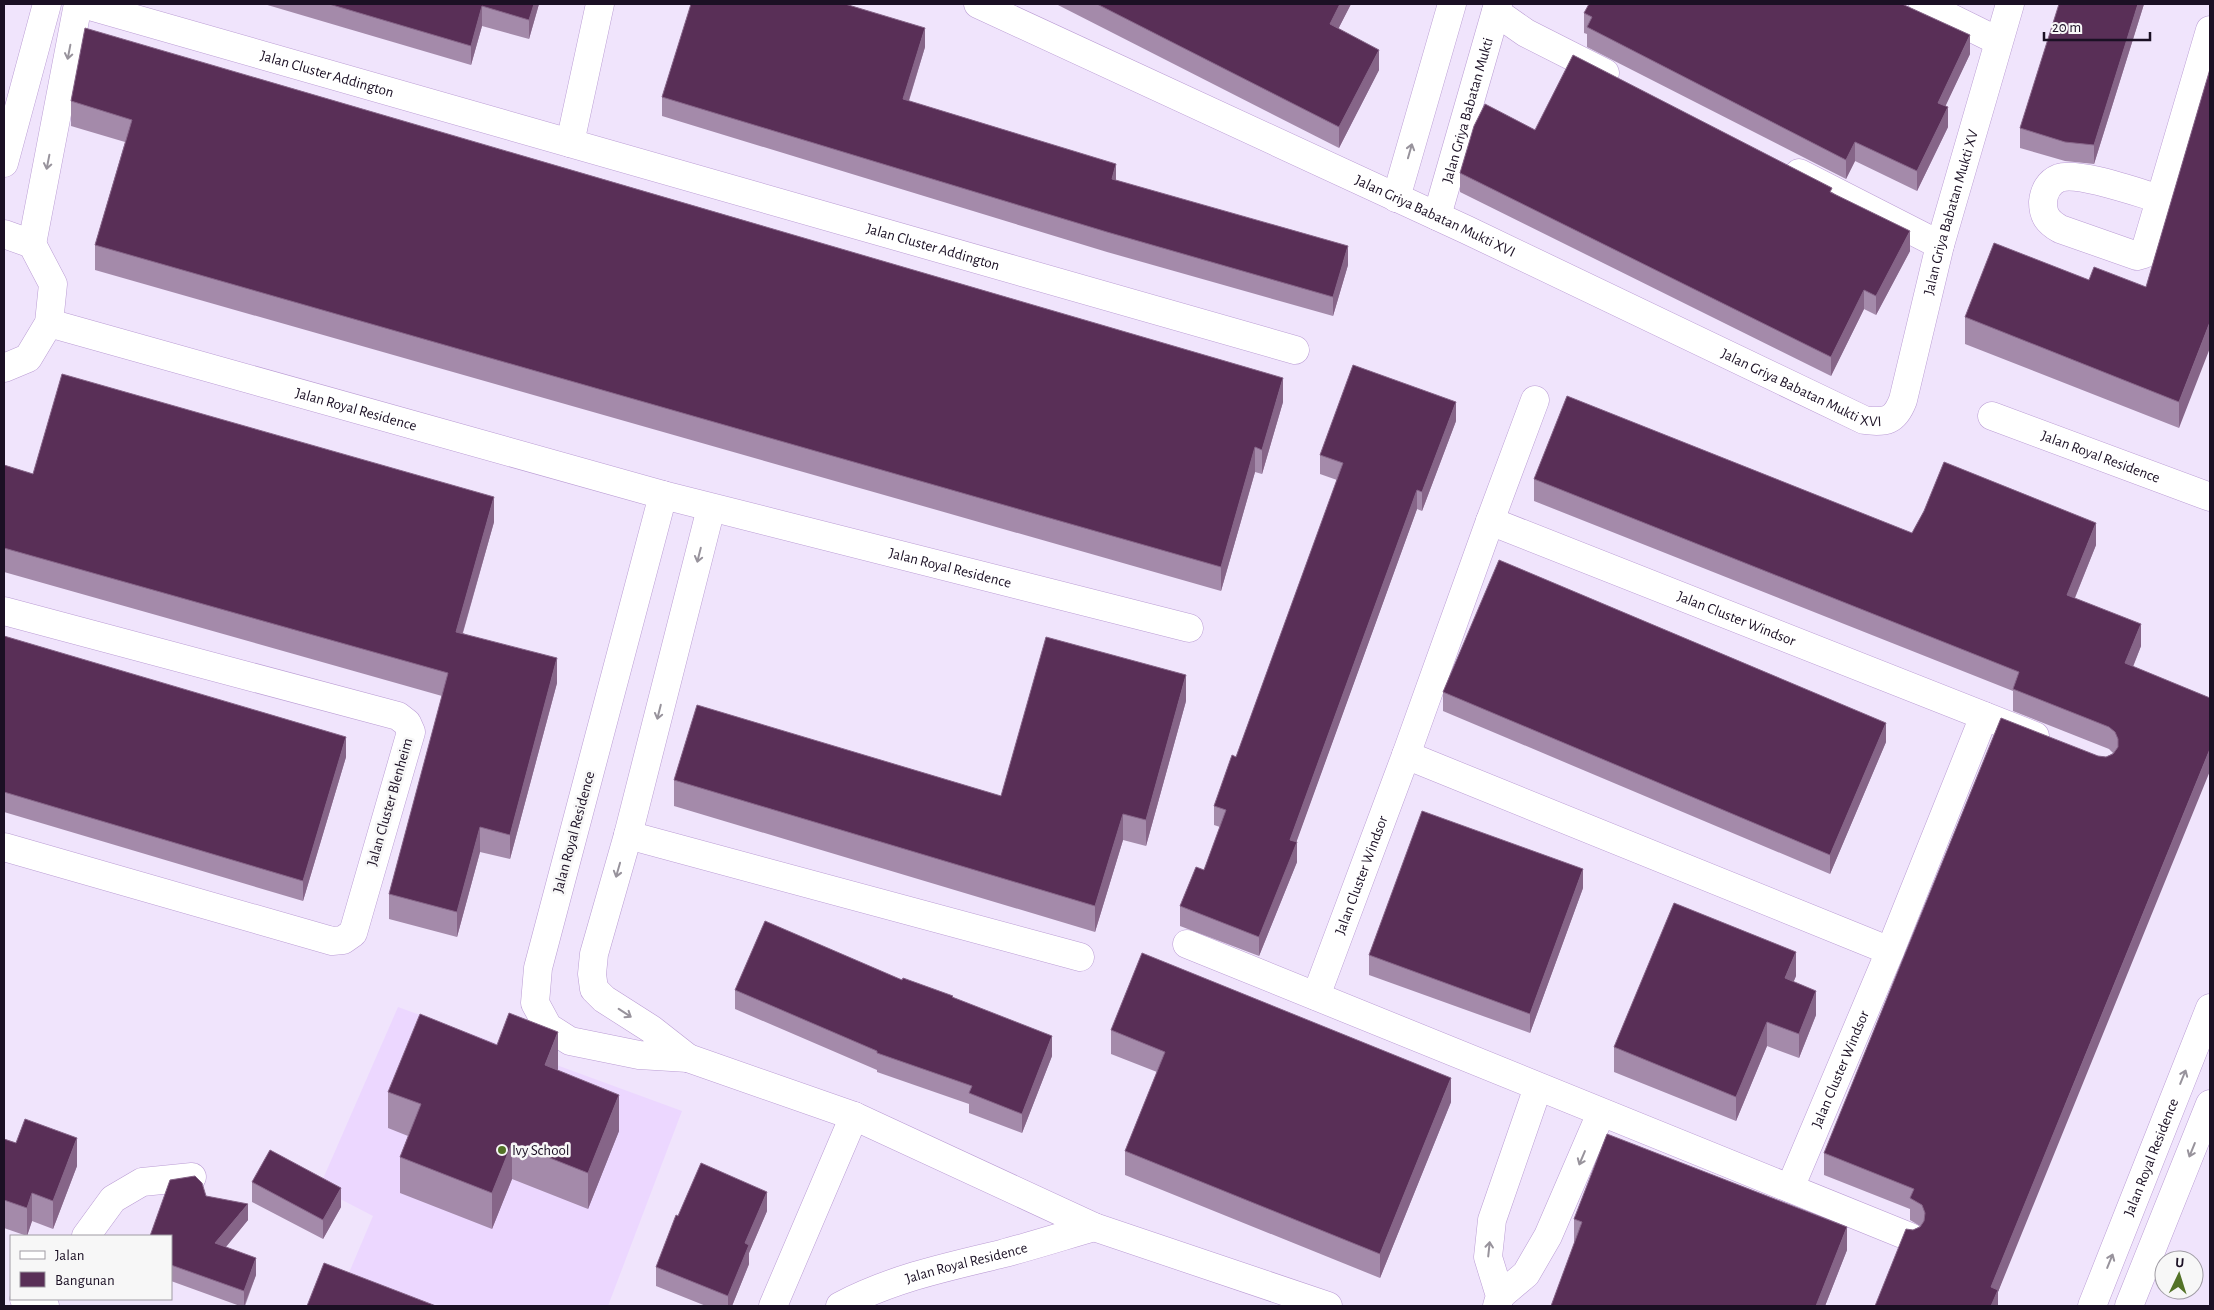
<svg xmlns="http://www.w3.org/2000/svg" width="2214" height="1310" viewBox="0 0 2214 1310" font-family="'Alegreya Sans',sans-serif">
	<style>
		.built { fill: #ecd7ff }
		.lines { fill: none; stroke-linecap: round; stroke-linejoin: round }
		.minor-casing { stroke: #ba9cd4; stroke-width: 29 }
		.minor { stroke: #fff; stroke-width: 28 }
		.wall { fill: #a48aaa }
		.shaded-wall { fill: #866588 }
		.building { fill: #592f57; stroke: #866588 }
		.oneway { stroke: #98939c }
		.poi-dot { fill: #537227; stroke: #f7f7f7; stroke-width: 2 }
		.labels { text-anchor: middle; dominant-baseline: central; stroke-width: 5; stroke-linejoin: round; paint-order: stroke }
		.street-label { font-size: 15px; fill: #1b1024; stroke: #f7f7f7 }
		.poi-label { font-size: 15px; fill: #1b1024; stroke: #f7f7f7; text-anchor: start }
	</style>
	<rect width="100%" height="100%" fill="#f0e4fc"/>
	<path class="built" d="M 398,1007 L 682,1111 L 608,1306 L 335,1306 L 373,1216 L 319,1188 Z"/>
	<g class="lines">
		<g class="minor-casing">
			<g id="minor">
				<path id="s1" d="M 83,4 L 1295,350"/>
				<path id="s2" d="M 978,4 L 1467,230 L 1864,420 C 1886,423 1895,421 1903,400 L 1940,245 L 2010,4"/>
				<path d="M 1923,4 L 1998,41"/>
				<path d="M 1496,12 L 1526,33 L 1605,73"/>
				<path d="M 570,143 L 600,4"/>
				<path d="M 4,163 L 47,4"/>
				<path d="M 1799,173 L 1940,245"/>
				<path d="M 1396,198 L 1452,4"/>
				<path d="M 2160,199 C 2139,193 2078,171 2059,178 C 2049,182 2044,191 2043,202 C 2043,216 2048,222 2060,229 L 2137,256 L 2144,254 L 2210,30"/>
				<path id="s3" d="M 1437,216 L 1498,4"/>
				<path d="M 4,234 L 32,244 L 53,284 L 49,323 L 28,358 L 4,368"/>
				<path d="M 32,244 L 78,4"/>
				<path id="s4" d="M 49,323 L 663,495 L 1189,628"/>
				<path id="s5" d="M 1992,416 L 2210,497"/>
				<path d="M 663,495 L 538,968 L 535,1003 L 548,1027 L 570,1041 L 639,1055 L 688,1058 L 651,1029 L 604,999 L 594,989 L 592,974 L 594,954 L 628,835 L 711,508"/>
				<path id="s6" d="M 1490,521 L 2035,736"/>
				<path d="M 4,611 L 398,716 L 407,723 L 411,732 L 353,933 L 343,940 L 332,941 L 4,847"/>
				<path d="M 1406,755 L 1890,951"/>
				<path d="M 628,835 L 1080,957"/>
				<path d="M 1187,944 L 1910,1237"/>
				<path id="s7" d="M 1316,996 L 1406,755 L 1490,521 L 1535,400"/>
				<path d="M 688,1058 L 854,1116 L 1094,1227 L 1328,1306"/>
				<path id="s8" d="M 1790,1188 L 1890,951 L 1984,716"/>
				<path d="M 86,1236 L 113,1199 L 142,1182 L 192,1177"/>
				<path d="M 1500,1296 L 1526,1274 L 1548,1236 L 1601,1113"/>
				<path d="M 24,1299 L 45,1306"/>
				<path d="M 773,1306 L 854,1116"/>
				<path id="s9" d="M 840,1306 C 891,1279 946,1267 1001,1254 C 1032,1246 1063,1236 1094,1227"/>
				<path d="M 1497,1306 L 1500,1296 L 1488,1257 L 1492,1220 L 1538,1087"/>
				<path id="s10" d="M 2092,1306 L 2210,1008"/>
				<path d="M 2129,1306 L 2210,1104"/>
			</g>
		</g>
		<use href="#minor" class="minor"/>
	</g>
	<path class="wall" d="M 264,4 L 539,4 L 529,39 L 482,26 L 471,65 Z
		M 1056,4 L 1351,4 L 1338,29 L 1379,70 L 1339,148 Z
		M 2144,4 L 2094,164 L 2065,161 L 2020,148 L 2020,128 Z
		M 1584,13 L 1970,54 L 1945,106 L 1948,127 L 1917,191 L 1855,161 L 1846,179 L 1587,47 L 1587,34 L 1584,33 Z
		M 925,47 L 909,101 L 1116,180 L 1348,265 L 1333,316 L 1107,252 L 662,116 L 662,97 Z
		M 2210,69 L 2179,428 L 1965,344 L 1965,317 L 2089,280 L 2146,287 Z
		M 71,101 L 1283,402 L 1262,474 L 1255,472 L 1221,591 L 95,270 L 95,245 L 125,142 L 71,126 Z
		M 1535,130 L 1832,192 L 1910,251 L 1876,315 L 1864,309 L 1831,376 L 1460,192 L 1460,173 Z
		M 1456,421 L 1422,511 L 1417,509 L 1296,842 L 1297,862 L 1259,956 L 1180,926 L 1180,906 L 1204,870 L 1220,827 L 1214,825 L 1214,806 L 1236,757 L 1337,480 L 1320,474 L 1320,455 Z
		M 4,465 L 33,474 L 494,522 L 463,633 L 557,683 L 510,859 L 480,852 L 457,937 L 389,919 L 389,894 L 442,696 L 4,572 Z
		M 1534,479 L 1912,533 L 2096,545 L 2075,598 L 2141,646 L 2133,667 L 2210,698 L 1998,1292 L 1998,1306 L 1913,1230 L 1920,1226 L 1910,1220 L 1910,1209 L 1824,1175 L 1824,1153 L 2098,756 L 2106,757 L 2113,753 L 2109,749 L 2013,711 L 2013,691 L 1534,501 Z
		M 4,636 L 346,757 L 303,901 L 4,812 Z
		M 1443,692 L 1886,742 L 1830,874 L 1443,711 Z
		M 1186,701 L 1146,846 L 1123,840 L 1095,932 L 674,806 L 674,780 L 1001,796 Z
		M 1583,888 L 1530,1033 L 1369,975 L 1369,955 Z
		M 1796,976 L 1793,982 L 1816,1015 L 1799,1058 L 1767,1046 L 1736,1121 L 1614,1072 L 1614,1047 Z
		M 902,980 L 953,998 L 1052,1056 L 1022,1133 L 969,1113 L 969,1104 L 877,1072 L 877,1070 L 735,1009 L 735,990 Z
		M 1111,1030 L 1451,1102 L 1380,1278 L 1125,1175 L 1125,1151 L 1157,1072 L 1111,1054 Z
		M 558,1069 L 557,1070 L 619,1131 L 588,1209 L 512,1179 L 492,1229 L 400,1193 L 400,1157 L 408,1136 L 388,1128 L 388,1092 Z
		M 4,1139 L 77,1166 L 53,1229 L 32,1221 L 27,1236 L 4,1228 Z
		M 252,1182 L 341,1207 L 323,1239 L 252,1202 Z
		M 206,1196 L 248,1220 L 226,1247 L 256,1275 L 245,1306 L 240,1306 L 171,1281 L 171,1236 Z
		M 767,1211 L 749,1253 L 749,1264 L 732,1306 L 706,1306 L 656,1286 L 656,1267 L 678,1216 Z
		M 1574,1219 L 1847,1250 L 1825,1306 L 1551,1306 L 1575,1243 L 1574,1242 Z"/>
	<path class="shaded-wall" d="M 534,4 L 539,4 L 529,39 L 529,20 Z
		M 1340,4 L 1351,4 L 1330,45 L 1330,24 Z
		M 2138,4 L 2144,4 L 2094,164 L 2094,145 Z
		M 482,6 L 482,26 L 471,65 L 471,46 Z
		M 925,28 L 925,47 L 903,119 L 903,99 Z
		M 1970,35 L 1970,54 L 1938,122 L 1938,103 Z
		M 1379,50 L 1379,70 L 1339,148 L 1339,127 Z
		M 1948,107 L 1948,127 L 1917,191 L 1917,171 Z
		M 1855,142 L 1855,161 L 1846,179 L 1846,160 Z
		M 1116,164 L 1116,183 L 1112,179 Z
		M 1910,231 L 1910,251 L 1876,315 L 1876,296 Z
		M 1348,246 L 1348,265 L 1333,316 L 1333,297 Z
		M 1864,290 L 1864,309 L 1831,376 L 1831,357 Z
		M 2210,322 L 2210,348 L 2179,428 L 2179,402 Z
		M 1283,378 L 1283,402 L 1262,474 L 1262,450 Z
		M 1456,402 L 1456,421 L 1422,511 L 1422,492 Z
		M 1255,447 L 1255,472 L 1221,591 L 1221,567 Z
		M 1417,490 L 1417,509 L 1291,857 L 1297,842 L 1297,862 L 1259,956 L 1259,937 L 1290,840 Z
		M 494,497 L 494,522 L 456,656 L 456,632 Z
		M 2096,523 L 2096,545 L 2067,617 L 2067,595 Z
		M 2141,624 L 2141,646 L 2125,686 L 2125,663 Z
		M 557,658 L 557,683 L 510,859 L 510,835 Z
		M 1186,675 L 1186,701 L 1146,846 L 1146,820 Z
		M 1886,723 L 1886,742 L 1830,874 L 1830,855 Z
		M 346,737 L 346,757 L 303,901 L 303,881 Z
		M 2210,749 L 2210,771 L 1998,1292 L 1998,1306 L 1991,1306 L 1991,1287 Z
		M 1123,814 L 1123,840 L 1095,932 L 1095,906 Z
		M 480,827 L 480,852 L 457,937 L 457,912 Z
		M 1583,869 L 1583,888 L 1530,1033 L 1530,1014 Z
		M 1796,952 L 1796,976 L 1785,1003 L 1785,978 Z
		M 1816,991 L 1816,1015 L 1799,1058 L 1799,1034 Z
		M 1767,1022 L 1767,1046 L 1736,1121 L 1736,1097 Z
		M 558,1032 L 558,1069 L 545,1101 L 545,1065 Z
		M 1052,1036 L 1052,1056 L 1022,1133 L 1022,1114 Z
		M 1451,1078 L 1451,1102 L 1380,1278 L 1380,1254 Z
		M 619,1095 L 619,1131 L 588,1209 L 588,1173 Z
		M 77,1138 L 77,1166 L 53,1229 L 53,1201 Z
		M 512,1143 L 512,1179 L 492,1229 L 492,1193 Z
		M 341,1188 L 341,1207 L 323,1239 L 323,1220 Z
		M 767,1192 L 767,1211 L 749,1253 L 749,1264 L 732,1306 L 728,1306 L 728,1296 L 745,1243 Z
		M 32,1193 L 32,1221 L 27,1236 L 27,1208 Z
		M 248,1204 L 248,1220 L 215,1260 L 215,1243 Z
		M 1847,1227 L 1847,1250 L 1825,1306 L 1816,1306 Z
		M 256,1258 L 256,1275 L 244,1306 L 244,1291 Z"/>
	<path class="building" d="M 329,4 L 534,4 L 529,20 L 482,6 L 471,46 Z
		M 691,4 L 845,4 L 925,28 L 903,99 L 1116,164 L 1112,179 L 1348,246 L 1333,297 L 1107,232 L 662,97 Z
		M 1097,4 L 1340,4 L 1330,24 L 1379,50 L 1339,127 Z
		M 1589,4 L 1902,4 L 1970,35 L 1938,103 L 1948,107 L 1917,171 L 1855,142 L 1846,160 L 1587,27 L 1592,17 L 1584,13 Z
		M 2059,4 L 2138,4 L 2094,145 L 2065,142 L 2020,128 Z
		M 85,28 L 1283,378 L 1262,450 L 1255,447 L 1221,567 L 95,245 L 132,120 L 71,101 Z
		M 1573,55 L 1832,188 L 1830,192 L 1910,231 L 1876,296 L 1864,290 L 1831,357 L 1460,173 L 1474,126 L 1485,104 L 1535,130 Z
		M 2210,69 L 2210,322 L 2179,402 L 1965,317 L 1994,243 L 2089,280 L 2094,267 L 2146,287 Z
		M 1353,365 L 1456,402 L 1422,492 L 1417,490 L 1290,840 L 1297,842 L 1259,937 L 1180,906 L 1196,867 L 1204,870 L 1226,810 L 1214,806 L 1232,755 L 1236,757 L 1343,463 L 1320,455 Z
		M 62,374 L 494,497 L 456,632 L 557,658 L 510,835 L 480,827 L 457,912 L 389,894 L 448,673 L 4,548 L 4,465 L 33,474 Z
		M 1567,396 L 1912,533 L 1924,511 L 1944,462 L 2096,523 L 2067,595 L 2141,624 L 2125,663 L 2210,698 L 2210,749 L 1991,1287 L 1998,1290 L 1991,1306 L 1875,1306 L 1906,1229 L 1913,1230 L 1920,1227 L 1924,1221 L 1925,1213 L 1922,1205 L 1910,1198 L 1914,1189 L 1824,1153 L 2001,718 L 2098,756 L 2106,757 L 2113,754 L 2118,747 L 2118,739 L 2115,732 L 2109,727 L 2013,689 L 2019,672 L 1534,479 Z
		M 1499,560 L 1886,723 L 1830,855 L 1443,692 Z
		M 4,636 L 346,737 L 303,881 L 4,792 Z
		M 1046,637 L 1186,675 L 1146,820 L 1123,814 L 1095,906 L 674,780 L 697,705 L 1001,796 Z
		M 1422,811 L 1583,869 L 1530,1014 L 1369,955 Z
		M 1674,903 L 1796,952 L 1785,978 L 1816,991 L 1799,1034 L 1767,1022 L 1736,1097 L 1614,1047 Z
		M 765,921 L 902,980 L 903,978 L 953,996 L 952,997 L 1052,1036 L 1022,1114 L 969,1093 L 972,1086 L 877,1053 L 877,1051 L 735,990 Z
		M 1142,953 L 1451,1078 L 1380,1254 L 1125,1151 L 1165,1052 L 1111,1030 Z
		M 509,1013 L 558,1032 L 545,1065 L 619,1095 L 588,1173 L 512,1143 L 492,1193 L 400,1157 L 421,1104 L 388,1092 L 420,1014 L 497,1045 Z
		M 25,1119 L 77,1138 L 53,1201 L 32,1193 L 27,1208 L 4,1200 L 4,1139 L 16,1143 Z
		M 1607,1134 L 1847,1227 L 1816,1306 L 1551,1306 L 1582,1222 L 1574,1219 Z
		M 270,1150 L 341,1188 L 323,1220 L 252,1182 Z
		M 701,1163 L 767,1192 L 745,1243 L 749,1245 L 728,1296 L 656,1267 L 676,1215 L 678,1216 Z
		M 195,1176 L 202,1183 L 206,1196 L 248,1204 L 215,1243 L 256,1258 L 244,1291 L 171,1265 L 171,1236 L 150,1236 L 170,1180 Z
		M 324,1263 L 436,1306 L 307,1306 Z"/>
	<defs><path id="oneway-shaft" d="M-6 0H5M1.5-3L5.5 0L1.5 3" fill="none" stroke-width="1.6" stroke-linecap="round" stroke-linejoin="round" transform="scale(1.25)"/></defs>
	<g class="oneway">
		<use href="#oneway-shaft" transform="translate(69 52) rotate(101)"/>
		<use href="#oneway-shaft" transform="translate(1410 151) rotate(-74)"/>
		<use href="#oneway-shaft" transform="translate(48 162) rotate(101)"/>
		<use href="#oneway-shaft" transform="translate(699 555) rotate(104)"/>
		<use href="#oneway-shaft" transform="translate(659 712) rotate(104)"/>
		<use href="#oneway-shaft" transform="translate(618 870) rotate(106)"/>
		<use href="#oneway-shaft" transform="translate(625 1013) rotate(33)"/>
		<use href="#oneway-shaft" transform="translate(2183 1077) rotate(-68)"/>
		<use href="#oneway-shaft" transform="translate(2192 1150) rotate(112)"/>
		<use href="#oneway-shaft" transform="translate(1582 1158) rotate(113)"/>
		<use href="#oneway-shaft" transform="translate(1489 1249) rotate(-84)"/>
		<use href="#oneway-shaft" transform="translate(2110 1261) rotate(-68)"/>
	</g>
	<circle class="poi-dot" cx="502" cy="1150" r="5"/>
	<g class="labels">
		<g class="street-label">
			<text stroke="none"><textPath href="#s1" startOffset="254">Jalan Cluster Addington</textPath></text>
			<text stroke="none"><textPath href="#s3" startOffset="110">Jalan Griya Babatan Mukti</textPath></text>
			<text stroke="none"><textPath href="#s2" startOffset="1222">Jalan Griya Babatan Mukti XV</textPath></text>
			<text stroke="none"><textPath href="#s2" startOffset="504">Jalan Griya Babatan Mukti XVI</textPath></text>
			<text stroke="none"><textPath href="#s1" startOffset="884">Jalan Cluster Addington</textPath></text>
			<text stroke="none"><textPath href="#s2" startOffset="909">Jalan Griya Babatan Mukti XVI</textPath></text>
			<text stroke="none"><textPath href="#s4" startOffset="319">Jalan Royal Residence</textPath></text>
			<text stroke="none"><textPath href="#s5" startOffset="116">Jalan Royal Residence</textPath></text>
			<text stroke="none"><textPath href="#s4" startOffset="934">Jalan Royal Residence</textPath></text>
			<text stroke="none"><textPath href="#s6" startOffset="265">Jalan Cluster Windsor</textPath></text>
			<text transform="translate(390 802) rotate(-74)">Jalan Cluster Blenheim</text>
			<text transform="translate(574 832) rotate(-75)">Jalan Royal Residence</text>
			<text stroke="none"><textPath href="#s7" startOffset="129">Jalan Cluster Windsor</textPath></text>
			<text stroke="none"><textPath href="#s8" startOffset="129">Jalan Cluster Windsor</textPath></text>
			<text stroke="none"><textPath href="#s10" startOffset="160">Jalan Royal Residence</textPath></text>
			<text stroke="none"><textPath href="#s9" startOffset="134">Jalan Royal Residence</textPath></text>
		</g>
		<g class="poi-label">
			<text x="512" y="1150">Ivy School</text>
		</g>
	</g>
	<rect width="2214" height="1310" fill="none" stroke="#1b1024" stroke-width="10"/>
	<rect x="10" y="1235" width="162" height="65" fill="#f7f7f7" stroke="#9f9ba3"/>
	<rect x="20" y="1251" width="25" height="8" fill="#ffffff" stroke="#9f9ba3"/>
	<text x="55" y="1260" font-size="15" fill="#1b1024">Jalan</text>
	<rect x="20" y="1272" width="25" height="15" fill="#592f57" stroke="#9f9ba3"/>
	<text x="55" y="1285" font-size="15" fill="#1b1024">Bangunan</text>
	<g transform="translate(2179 1275) rotate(4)"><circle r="24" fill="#f7f7f7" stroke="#9f9ba3"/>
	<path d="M0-4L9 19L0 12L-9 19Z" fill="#537227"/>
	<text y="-8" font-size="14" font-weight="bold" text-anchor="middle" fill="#1b1024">U</text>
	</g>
	<path d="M2044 32v8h106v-8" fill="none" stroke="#1b1024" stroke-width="2.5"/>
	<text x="2052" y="32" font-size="15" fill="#1b1024" stroke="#f7f7f7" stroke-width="4" paint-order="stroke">20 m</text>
</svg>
